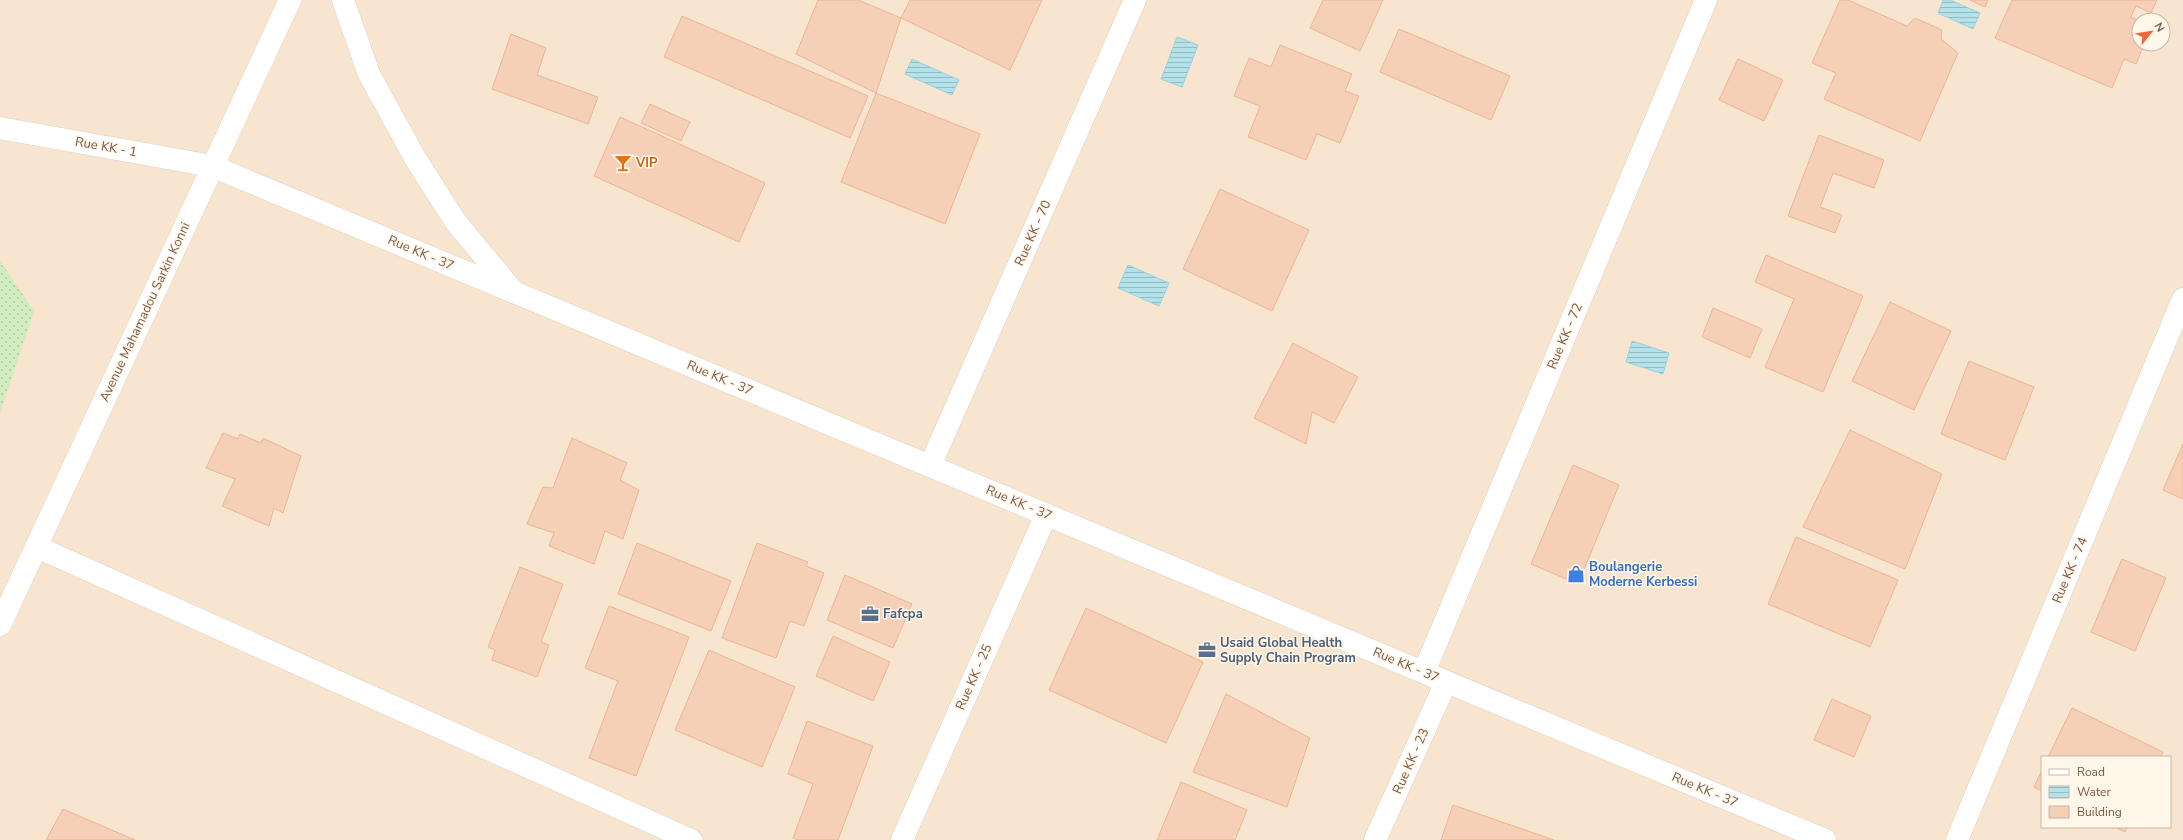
<svg xmlns="http://www.w3.org/2000/svg" width="2183" height="840" viewBox="0 0 2183 840" font-family="'Nunito Sans',sans-serif">
	<style>
		.residential { fill: #f7e5cf; fill-rule: evenodd }
		.grass { fill: url(#grass-dots) }
		.water { fill: url(#water-rules); stroke: #99d2dc }
		.building { fill: #f6d0b6; stroke: #eab695 }
		.lines { fill: none; stroke-linecap: round; stroke-linejoin: round }
		.street-casing { stroke: #e3cfbc; stroke-width: 23 }
		.secondary-casing { stroke: #ebd2bc; stroke-width: 23 }
		.street { stroke: #fff; stroke-width: 22 }
		.secondary { stroke: #fff; stroke-width: 22 }
		.labels { text-anchor: middle; dominant-baseline: central; stroke-width: 3; stroke-linejoin: round; paint-order: stroke }
		.street-label { font-size: 13px; fill: #785846; stroke: #fff7ea }
		.food-label { font-size: 13px; font-weight: bold; fill: #c56008; stroke: #fff7ea; text-anchor: start }
		.shop-label { font-size: 13px; font-weight: bold; fill: #366cbe; stroke: #fff7ea; text-anchor: start }
		.service-label { font-size: 13px; font-weight: bold; fill: #4e5e75; stroke: #fff7ea; text-anchor: start }
	</style>
	<defs>
		<pattern id="grass-dots" width="8" height="8" patternUnits="userSpaceOnUse"><rect width="8" height="8" fill="#d1edbf"/><path d="M2 2h.1M6 6h.1" fill="none" stroke="#aec39d" stroke-width="1.8" stroke-linecap="round"/></pattern>
		<pattern id="water-rules" width="6" height="5" patternUnits="userSpaceOnUse"><rect width="6" height="5" fill="#b4e2ea"/><path d="M0 2.5h6" fill="none" stroke="#97babf"/></pattern>
	</defs>
	<rect width="100%" height="100%" fill="#fef3e1"/>
	<path class="residential" d="M 0,0 L 2183,0 L 2183,840 L 0,840 ZM 2139,20 L 2163,20 L 2163,44 L 2139,44 ZM 2042,757 L 2170,757 L 2170,827 L 2042,827 Z"/>
	<path class="grass" d="M 0,261 L 34,311 L 0,413 Z"/>
	<path class="water" d="M 1943,0 L 1950,0 L 1980,13 L 1973,29 L 1938,13 Z
		M 1177,37 L 1198,45 L 1182,87 L 1161,79 Z
		M 912,59 L 959,80 L 952,95 L 905,74 Z
		M 1128,265 L 1169,283 L 1159,306 L 1118,288 Z
		M 1632,341 L 1669,353 L 1663,374 L 1626,362 Z"/>
	<path class="building" d="M 818,0 L 858,0 L 901,18 L 876,93 L 796,54 Z
		M 910,0 L 1042,0 L 1010,70 L 901,18 Z
		M 1323,0 L 1383,0 L 1360,51 L 1310,28 Z
		M 1840,0 L 1848,0 L 1907,26 L 1915,18 L 1942,30 L 1941,39 L 1958,53 L 1920,141 L 1824,99 L 1836,73 L 1812,63 Z
		M 1970,0 L 1988,0 L 1985,7 Z
		M 2012,0 L 2157,0 L 2151,13 L 2136,6 L 2131,17 L 2139,21 L 2139,44 L 2144,44 L 2136,64 L 2124,59 L 2112,88 L 1995,38 Z
		M 682,16 L 868,96 L 850,138 L 664,57 Z
		M 1399,29 L 1510,76 L 1491,120 L 1380,72 Z
		M 511,34 L 546,48 L 537,75 L 598,97 L 588,124 L 492,89 Z
		M 1280,45 L 1352,74 L 1345,91 L 1359,96 L 1340,143 L 1317,134 L 1306,160 L 1248,137 L 1260,106 L 1234,96 L 1249,58 L 1271,67 Z
		M 1738,59 L 1783,80 L 1764,121 L 1719,100 Z
		M 876,93 L 980,134 L 945,224 L 841,182 Z
		M 650,104 L 690,122 L 681,141 L 641,123 Z
		M 620,117 L 765,183 L 739,242 L 594,176 Z
		M 1819,135 L 1884,160 L 1874,188 L 1833,173 L 1820,207 L 1842,215 L 1835,233 L 1788,216 Z
		M 1220,189 L 1309,230 L 1272,311 L 1183,269 Z
		M 1766,255 L 1863,296 L 1823,392 L 1765,367 L 1794,299 L 1755,282 Z
		M 1890,302 L 1951,331 L 1914,410 L 1852,381 Z
		M 1713,308 L 1762,329 L 1750,358 L 1702,337 Z
		M 1293,343 L 1358,377 L 1334,423 L 1312,412 L 1306,444 L 1254,418 Z
		M 1969,361 L 2034,387 L 2005,460 L 1941,434 Z
		M 1850,430 L 1942,474 L 1905,569 L 1803,527 Z
		M 223,433 L 238,439 L 240,434 L 261,443 L 263,438 L 301,456 L 283,513 L 274,508 L 269,526 L 222,506 L 235,479 L 206,468 Z
		M 572,438 L 627,463 L 620,480 L 639,490 L 623,539 L 605,531 L 594,564 L 549,546 L 554,533 L 527,524 L 543,487 L 553,488 Z
		M 2183,444 L 2183,499 L 2163,490 Z
		M 1573,465 L 1619,485 L 1578,584 L 1531,564 Z
		M 1796,537 L 1898,580 L 1870,647 L 1768,604 Z
		M 637,543 L 731,581 L 711,631 L 618,594 Z
		M 757,543 L 808,562 L 806,566 L 824,573 L 804,626 L 790,621 L 776,658 L 722,638 Z
		M 2122,559 L 2166,578 L 2135,651 L 2091,632 Z
		M 520,567 L 563,584 L 541,642 L 549,645 L 537,677 L 492,660 L 495,650 L 488,647 Z
		M 845,575 L 912,604 L 893,648 L 827,620 Z
		M 609,606 L 689,637 L 636,776 L 589,758 L 618,681 L 585,668 Z
		M 1086,608 L 1203,662 L 1166,743 L 1049,690 Z
		M 833,636 L 890,662 L 873,701 L 816,676 Z
		M 709,650 L 795,687 L 762,767 L 675,730 Z
		M 1226,694 L 1310,738 L 1287,807 L 1193,772 Z
		M 1832,699 L 1871,716 L 1854,757 L 1814,740 Z
		M 2072,708 L 2163,752 L 2161,757 L 2048,757 Z
		M 807,721 L 873,746 L 838,840 L 798,840 L 793,838 L 813,784 L 788,774 Z
		M 2042,770 L 2042,791 L 2034,787 Z
		M 1181,782 L 1247,810 L 1235,840 L 1157,840 Z
		M 1453,805 L 1554,840 L 1441,840 Z
		M 63,809 L 135,840 L 46,840 Z
		M 2115,827 L 2127,827 L 2125,832 Z"/>
	<g class="lines">
		<g class="street-casing">
			<path id="street" d="M 343,0 L 369,74 L 415,158 L 455,221 L 512,290
				M 0,128 L 212,166 L 1825,840
				M 930,466 L 1135,0
				M 37,547 L 691,840
				M 1424,672 L 1706,0
				M 902,840 L 1046,515
				M 1375,840 L 1446,682
				M 1957,840 L 2183,299"/>
		</g>
		<g class="secondary-casing">
			<path id="secondary" d="M 0,625 L 290,0"/>
		</g>
		<use href="#street" class="street"/>
		<use href="#secondary" class="secondary"/>
	</g>
	<defs>
		<g id="bar-bare" transform="scale(1.38)"><path d="M-6-5H6L.8 .8V4.5H3.5V6h-7V4.5H-.8V.8Z" fill="#e8710a" stroke="#fff7ea" stroke-width="2.5" paint-order="stroke"/></g>
		<g id="shop-bare" transform="scale(1.38)"><path d="M-5-2.5h2.3a2.7 3.5 0 0 1 5.4 0H5L5.5 6h-11ZM-1.5-2.5h3a1.5 2.3 0 0 0-3 0Z" fill="#3f7fe0" stroke="#fff7ea" stroke-width="2.5" paint-order="stroke"/></g>
		<g id="office-bare" transform="scale(1.38)"><path d="M-6-3h4V-5.5h4V-3h4V5H-6ZM-1-4.5V-3h2v-1.5ZM-6 0V1H6V0Z" fill="#5c6f8a" stroke="#fff7ea" stroke-width="2.5" paint-order="stroke"/></g>
	</defs>
	<g fill-rule="evenodd">
		<use href="#bar-bare" x="623" y="163"/>
		<use href="#shop-bare" x="1576" y="574"/>
		<use href="#office-bare" x="870" y="614"/>
		<use href="#office-bare" x="1207" y="650"/>
	</g>
	<g class="labels">
		<g class="street-label">
			<text transform="translate(106 147) rotate(10)">Rue KK - 1</text>
			<text transform="translate(1033 233) rotate(-66)">Rue KK - 70</text>
			<text transform="translate(421 253) rotate(23)">Rue KK - 37</text>
			<text transform="translate(145 312) rotate(-65)">Avenue Mahamadou Sarkin Konni</text>
			<text transform="translate(1565 336) rotate(-67)">Rue KK - 72</text>
			<text transform="translate(720 378) rotate(23)">Rue KK - 37</text>
			<text transform="translate(1019 503) rotate(23)">Rue KK - 37</text>
			<text transform="translate(2070 570) rotate(-67)">Rue KK - 74</text>
			<text transform="translate(1406 665) rotate(23)">Rue KK - 37</text>
			<text transform="translate(974 677) rotate(-66)">Rue KK - 25</text>
			<text transform="translate(1411 761) rotate(-66)">Rue KK - 23</text>
			<text transform="translate(1705 790) rotate(23)">Rue KK - 37</text>
		</g>
		<g class="food-label">
			<text x="636" y="163">VIP</text>
		</g>
		<g class="shop-label">
			<text x="1589" y="567">Boulangerie<tspan x="1589" dy="15">Moderne Kerbessi</tspan></text>
		</g>
		<g class="service-label">
			<text x="883" y="614">Fafcpa</text>
			<text x="1220" y="643">Usaid Global Health<tspan x="1220" dy="15">Supply Chain Program</tspan></text>
		</g>
	</g>
	<rect x="2041" y="756" width="130" height="72" fill="#fff7ea" stroke="#c9b7a8"/>
	<rect x="2049" y="769" width="20" height="6" fill="#ffffff" stroke="#c9b7a8"/>
	<text x="2077" y="776" font-size="12" fill="#785846">Road</text>
	<rect x="2049" y="786" width="20" height="12" fill="url(#water-rules)" stroke="#c9b7a8"/>
	<text x="2077" y="796" font-size="12" fill="#785846">Water</text>
	<rect x="2049" y="806" width="20" height="12" fill="#f6d0b6" stroke="#c9b7a8"/>
	<text x="2077" y="816" font-size="12" fill="#785846">Building</text>
	<g transform="translate(2151 32) rotate(60)"><circle r="19" fill="#fff7ea" stroke="#c9b7a8"/>
	<path d="M0-3L7 15L0 10L-7 15Z" fill="#f4653b"/>
	<text y="-6" font-size="11" font-weight="bold" text-anchor="middle" fill="#785846">N</text>
	</g>
</svg>
